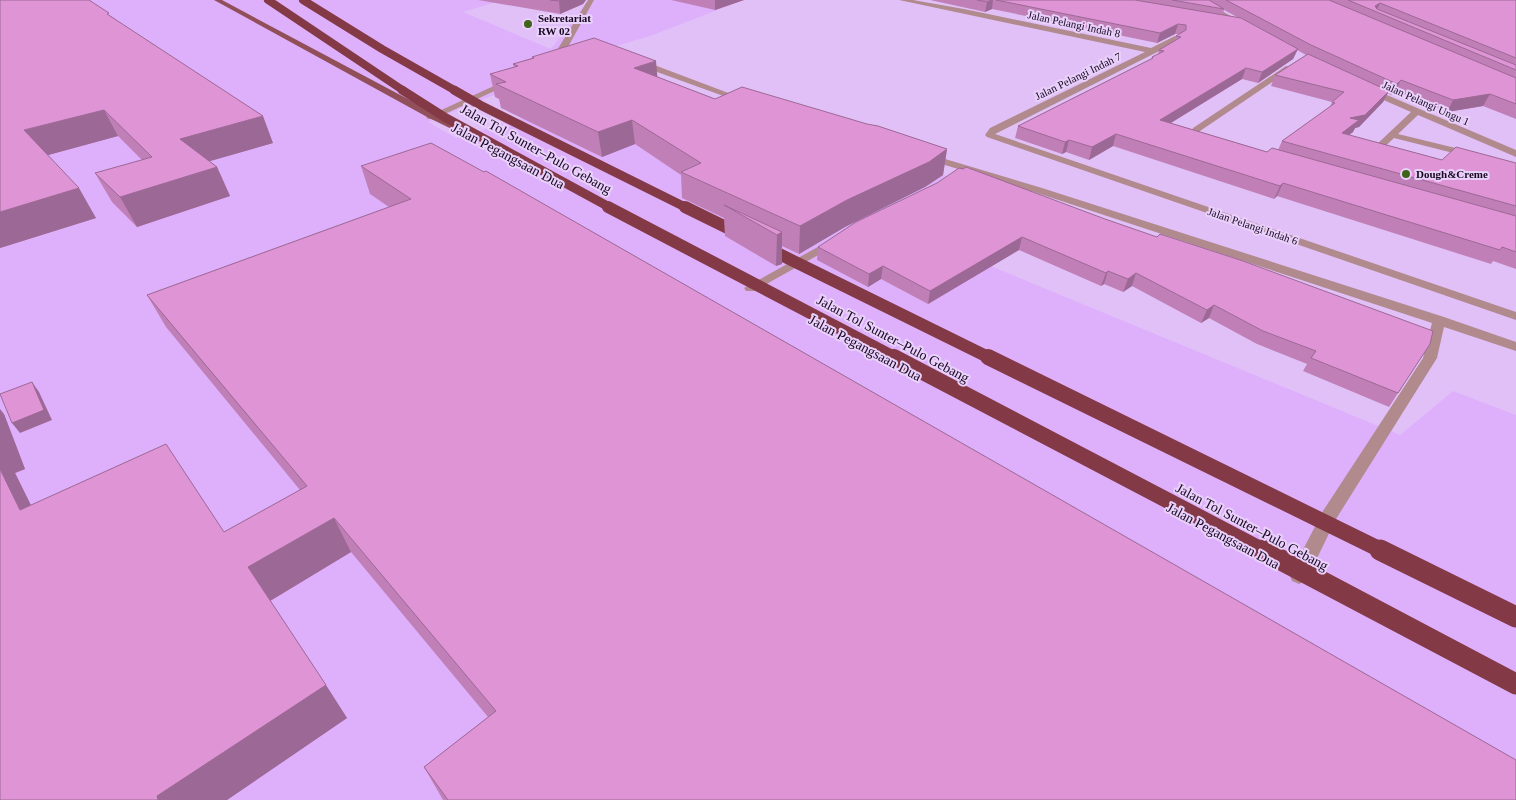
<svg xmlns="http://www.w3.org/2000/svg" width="1516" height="800" viewBox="0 0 1516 800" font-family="'Times New Roman',serif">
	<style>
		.built { fill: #deb0fc }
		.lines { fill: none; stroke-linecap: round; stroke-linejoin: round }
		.minor { fill: #b18a8e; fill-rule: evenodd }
		.major { fill: #914f59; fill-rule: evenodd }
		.highway-bridge-far4 { stroke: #843946; stroke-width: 8 }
		.highway-bridge-far3 { stroke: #843946; stroke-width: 9 }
		.highway-bridge-far2 { stroke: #843946; stroke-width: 12 }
		.highway-bridge-far1 { stroke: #843946; stroke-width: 16 }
		.highway-bridge { stroke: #843946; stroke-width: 21 }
		.wall { fill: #c080b7; fill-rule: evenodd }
		.shaded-wall { fill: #9c6895 }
		.building { fill: #df95d5; stroke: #9c6895 }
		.poi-dot { fill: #40631a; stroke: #ead1fb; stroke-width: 2 }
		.labels { text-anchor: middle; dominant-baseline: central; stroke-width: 4; stroke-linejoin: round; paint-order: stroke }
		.far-poi-label { font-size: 11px; font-weight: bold; fill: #170820; stroke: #ead1fb; text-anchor: start }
		.far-street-label { font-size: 11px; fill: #170820; stroke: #ead1fb }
		.street-label { font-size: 14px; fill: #170820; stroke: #ead1fb }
	</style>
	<rect width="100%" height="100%" fill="#e1c0f8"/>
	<path class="built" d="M 0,0 L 503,0 L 463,12 L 551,49 L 588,0 L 743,0 L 653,35 L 603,50 L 428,122 L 456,138 L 604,93 L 728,103 L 947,176 L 877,219 L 1400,435 L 1453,391 L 1516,415 L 1516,800 L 0,800 Z"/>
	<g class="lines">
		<path class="minor" d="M 588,0 L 594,0 L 563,56 L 556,65 L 550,65 L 549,63 Z
			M 899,0 L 913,0 L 964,9 L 1151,48 L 1175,36 L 1181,36 L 1181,40 L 995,134 L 1516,312 L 1516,320 L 987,137 L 985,135 L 990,128 L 1145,52 Z
			M 1193,0 L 1201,0 L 1248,25 L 1241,27 Z
			M 635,60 L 641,60 L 747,100 L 740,102 L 635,64 Z
			M 1286,66 L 1293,68 L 1200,131 L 1200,133 L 1213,137 L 1213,141 L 1192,137 L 1190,135 L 1193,128 Z
			M 509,79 L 516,81 L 434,119 L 428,119 L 426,117 Z
			M 1368,87 L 1516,150 L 1516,157 L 1418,115 L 1398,134 L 1476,153 L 1476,157 L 1473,158 L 1394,138 L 1380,151 L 1374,151 L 1374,147 L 1411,112 L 1365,92 L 1365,88 Z
			M 925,153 L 1042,188 L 1444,317 L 1516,342 L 1516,351 L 1444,327 L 1437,358 L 1336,519 L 1306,581 L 1299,584 L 1292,581 L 1290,576 L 1292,571 L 1323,511 L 1423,358 L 1432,323 L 1034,192 L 922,158 L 920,156 Z
			M 834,238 L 840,242 L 838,244 L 754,291 L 746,291 L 744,288 Z"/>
		<path class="major" d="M 214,0 L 222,0 L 250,15 L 468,131 L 466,133 L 460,133 L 429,118 Z"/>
		<path class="highway-bridge-far4" d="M 268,0 L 404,91
			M 303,0 L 382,49 L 456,91"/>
		<path class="highway-bridge-far3" d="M 402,90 L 446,118 L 611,208
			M 454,90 L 480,105 L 687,208"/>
		<path class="highway-bridge-far2" d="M 608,207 L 896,358
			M 685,207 L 742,235
			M 765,247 L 990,358"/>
		<path class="highway-bridge-far1" d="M 894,357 L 1264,551
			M 988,357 L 1383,551"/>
		<path class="highway-bridge" d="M 1262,550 L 1516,684
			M 1380,550 L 1516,617"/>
	</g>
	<path class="wall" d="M 478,0 L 586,0 L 583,4 L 560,14 Z
		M 671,0 L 744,0 L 715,10 Z
		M 930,0 L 1516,0 L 1516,119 L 1483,106 L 1447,112 L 1395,91 L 1391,95 L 1388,93 L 1383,102 L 1359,127 L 1355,128 L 1353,132 L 1349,135 L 1442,160 L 1516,163 L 1516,269 L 1493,261 L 1491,264 L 1277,196 L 1274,199 L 1113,146 L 1089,160 L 1066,152 L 1062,154 L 1015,138 L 1018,126 L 1151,59 L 1152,57 L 1158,54 L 1159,50 L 1174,42 L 1176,36 L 1179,34 L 1175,34 L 1157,43 L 992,9 L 985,12 ZM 1224,10 L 1237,17 L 1222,15 ZM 1297,50 L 1306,55 L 1275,75 L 1271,86 L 1332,102 L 1330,107 L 1282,141 L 1278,150 L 1267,152 L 1171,123 L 1242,79 L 1258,83 L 1293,59 Z
		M 111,16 L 273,143 L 209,161 L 217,167 L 230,196 L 137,227 L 112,202 L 95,173 L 142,160 L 118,136 L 48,155 L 96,218 L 0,248 Z
		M 532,57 L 657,77 L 715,99 L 947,149 L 943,175 L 925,187 L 845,227 L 799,254 L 782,246 L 782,264 L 776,266 L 725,236 L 724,218 L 682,198 L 681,175 L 635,144 L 602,157 L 501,108 L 499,99 L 495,97 L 490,74 L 514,67 L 513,64 L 532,58 Z
		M 361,166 L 1516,800 L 443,800 L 424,767 L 488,717 L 351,552 L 270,601 L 347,718 L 227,800 L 0,800 L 4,414 L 25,469 L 15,473 L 31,505 L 224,532 L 300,490 L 166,327 L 147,295 L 389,207 L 370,194 Z
		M 937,183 L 1430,344 L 1389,407 L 1303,371 L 1307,364 L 1257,344 L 1209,318 L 1201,323 L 1132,286 L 1123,292 L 1104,284 L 1101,286 L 1019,250 L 928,304 L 881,279 L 868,287 L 817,260 L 818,247 Z"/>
	<path class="shaded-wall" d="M 562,0 L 586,0 L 583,4 L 560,14 L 559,1 Z
		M 715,0 L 744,0 L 715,10 Z
		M 992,0 L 993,0 L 992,9 L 985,12 L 987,2 Z
		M 1380,3 L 1376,12 L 1375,6 Z
		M 1178,24 L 1175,34 L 1157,43 L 1160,33 Z
		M 1298,49 L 1293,59 L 1258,83 L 1262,72 Z
		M 656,61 L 658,84 L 634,68 Z
		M 1246,68 L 1242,79 L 1156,132 L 1160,120 Z
		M 1401,80 L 1395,91 L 1391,95 L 1397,84 Z
		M 1389,91 L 1383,102 L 1359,127 L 1355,128 L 1353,132 L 1336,145 L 1350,118 Z
		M 1490,94 L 1483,106 L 1447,112 L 1453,100 Z
		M 104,110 L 118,136 L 41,157 L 24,130 Z
		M 263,116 L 273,143 L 193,166 L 180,139 Z
		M 632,120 L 635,144 L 602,157 L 598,132 Z
		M 1116,134 L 1113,146 L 1089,160 L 1092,147 Z
		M 1069,140 L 1066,152 L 1062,154 L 1065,142 Z
		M 947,149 L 943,175 L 925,187 L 845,227 L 799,254 L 800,226 L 847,200 Z
		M 217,167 L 230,196 L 137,227 L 120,197 Z
		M 1283,183 L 1277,196 L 1274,199 L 1280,186 Z
		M 79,188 L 96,218 L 0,248 L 0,212 Z
		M 782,232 L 782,264 L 776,266 L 777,235 Z
		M 1022,237 L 1019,250 L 928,304 L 930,291 Z
		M 883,266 L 881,279 L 868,287 L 869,274 Z
		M 1108,271 L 1104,284 L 1101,286 L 1106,273 Z
		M 1136,273 L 1132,286 L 1123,292 L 1128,279 Z
		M 1214,305 L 1209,318 L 1201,323 L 1207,310 Z
		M 32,382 L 39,392 L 52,420 L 20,433 L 12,423 Z
		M 0,409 L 4,414 L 25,469 L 15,473 L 50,544 L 20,510 L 0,469 Z
		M 334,518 L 351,552 L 270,601 L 248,567 Z
		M 326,685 L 347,718 L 227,800 L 158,800 L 157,796 Z"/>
	<path class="building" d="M 0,0 L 89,0 L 109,13 L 107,14 L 263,116 L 180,139 L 217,167 L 120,197 L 95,173 L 152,157 L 104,110 L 24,130 L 79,188 L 0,212 Z
		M 550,0 L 562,0 L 559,1 Z
		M 977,0 L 992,0 L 987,2 Z
		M 996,0 L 1135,0 L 1241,18 L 1298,49 L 1262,72 L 1246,68 L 1160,120 L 1267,152 L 1272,148 L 1516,216 L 1516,252 L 1502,247 L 1500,250 L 1283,183 L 1280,186 L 1116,134 L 1092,147 L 1069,140 L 1065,142 L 1018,126 L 1153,58 L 1152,57 L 1164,51 L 1159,50 L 1181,37 L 1176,36 L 1186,30 L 1186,25 L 1178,24 L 1160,33 Z
		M 1172,0 L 1209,0 L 1224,9 Z
		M 1226,0 L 1329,0 L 1516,78 L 1516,104 L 1490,94 L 1453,100 L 1401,80 L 1397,84 L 1311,45 Z
		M 1348,0 L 1516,0 L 1516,58 L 1380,3 L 1375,6 L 1377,9 L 1516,65 L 1516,70 Z
		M 594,38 L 656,61 L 634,68 L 715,99 L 742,87 L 867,124 L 878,126 L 947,149 L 929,162 L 847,200 L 800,226 L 681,172 L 701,163 L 632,120 L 598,132 L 496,84 L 506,82 L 490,74 L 518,66 L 513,64 L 534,58 L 532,57 Z
		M 1308,54 L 1389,91 L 1365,115 L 1350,118 L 1359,120 L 1342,133 L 1442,160 L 1456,147 L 1516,163 L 1516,206 L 1282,141 L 1335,103 L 1332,102 L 1344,92 L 1275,75 Z
		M 431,143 L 484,172 L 486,171 L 1516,760 L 1516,800 L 448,800 L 424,767 L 496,711 L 334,518 L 248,567 L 326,685 L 157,796 L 158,800 L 0,800 L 0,469 L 20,510 L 166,444 L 224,532 L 307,486 L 147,295 L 411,199 L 361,166 Z
		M 966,167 L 1105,219 L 1157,237 L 1160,234 L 1243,261 L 1433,331 L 1430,344 L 1398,393 L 1311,358 L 1316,351 L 1263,331 L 1214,305 L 1207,310 L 1136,273 L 1128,279 L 1108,271 L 1106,273 L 1022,237 L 930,291 L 883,266 L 869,274 L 818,247 L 856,222 L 937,183 L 959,168 L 963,169 Z
		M 724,205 L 782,232 L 777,235 Z
		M 32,382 L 44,410 L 12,423 L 0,394 Z"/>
	<g class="poi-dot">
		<circle cx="528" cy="24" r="5"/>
		<circle cx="1406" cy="174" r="5"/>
	</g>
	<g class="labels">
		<g class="far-poi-label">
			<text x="538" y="18">Sekretariat<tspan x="538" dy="13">RW 02</tspan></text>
			<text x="1416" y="174">Dough&amp;Creme</text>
		</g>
		<g class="far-street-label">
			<text transform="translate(1074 24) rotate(12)">Jalan Pelangi Indah 8</text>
			<text transform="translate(1078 76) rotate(-26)">Jalan Pelangi Indah 7</text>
			<text transform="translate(1426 103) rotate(24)">Jalan Pelangi Ungu 1</text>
			<text transform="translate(1253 226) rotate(19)">Jalan Pelangi Indah 6</text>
		</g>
		<g class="street-label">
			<text transform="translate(536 149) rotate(29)">Jalan Tol Sunter–Pulo Gebang</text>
			<text transform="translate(508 156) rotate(28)">Jalan Pegangsaan Dua</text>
			<text transform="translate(893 339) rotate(28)">Jalan Tol Sunter–Pulo Gebang</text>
			<text transform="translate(865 348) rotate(28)">Jalan Pegangsaan Dua</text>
			<text transform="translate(1252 527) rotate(28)">Jalan Tol Sunter–Pulo Gebang</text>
			<text transform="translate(1223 536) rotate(28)">Jalan Pegangsaan Dua</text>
		</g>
	</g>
</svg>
